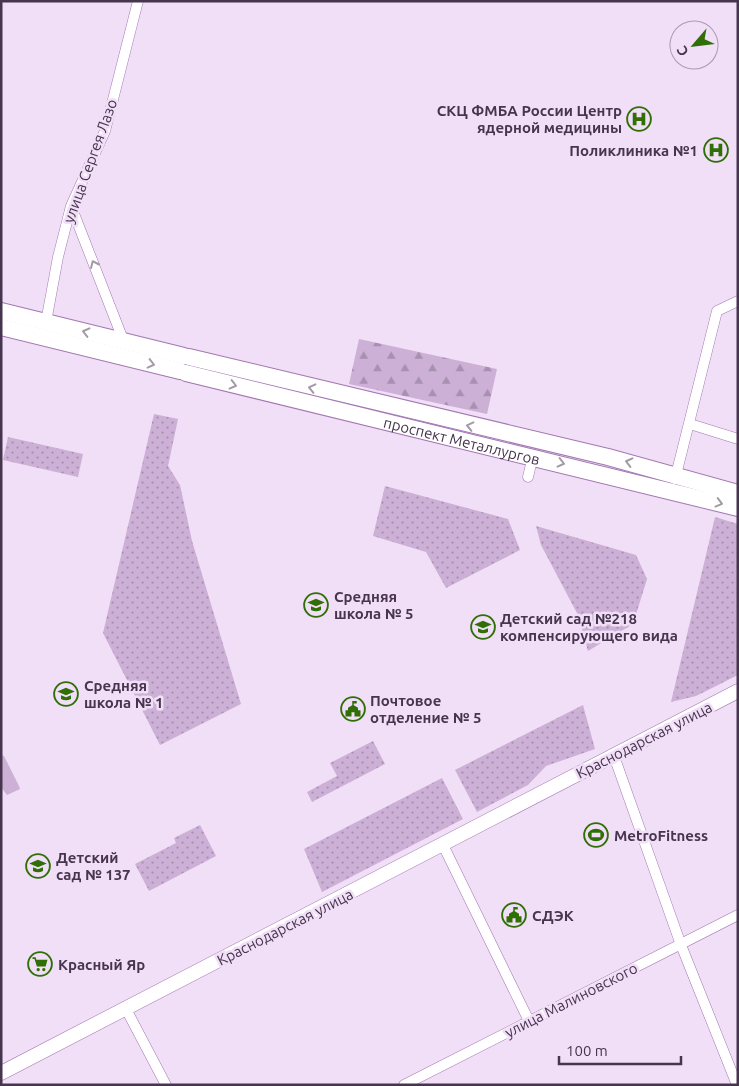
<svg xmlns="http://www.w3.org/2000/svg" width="739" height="1086" viewBox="0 0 739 1086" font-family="Ubuntu,sans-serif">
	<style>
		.green { fill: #ccb0d6 }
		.forest { fill: url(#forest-firs) }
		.park { fill: url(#park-dots) }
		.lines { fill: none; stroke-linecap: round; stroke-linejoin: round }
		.minor-casing { stroke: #a377b2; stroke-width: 11 }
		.secondary-casing { stroke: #a377b2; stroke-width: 15 }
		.primary-casing { stroke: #a377b2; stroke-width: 18 }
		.minor { stroke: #fff; stroke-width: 10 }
		.secondary { stroke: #fff; stroke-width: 14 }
		.primary { stroke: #fff; stroke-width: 16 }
		.oneway { stroke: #a39aa6 }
		.labels { text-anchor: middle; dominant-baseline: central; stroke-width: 5; stroke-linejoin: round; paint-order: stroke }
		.poi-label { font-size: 15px; font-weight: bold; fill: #47344e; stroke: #f1def7; text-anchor: start }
		.street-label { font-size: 15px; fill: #47344e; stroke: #f1def7 }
	</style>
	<defs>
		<pattern id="forest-firs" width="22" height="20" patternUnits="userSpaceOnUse" patternTransform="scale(1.25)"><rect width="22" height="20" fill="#ccb0d6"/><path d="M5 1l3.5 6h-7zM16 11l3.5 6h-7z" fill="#a790b0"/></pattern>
		<pattern id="park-dots" width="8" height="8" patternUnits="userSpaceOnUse" patternTransform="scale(1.25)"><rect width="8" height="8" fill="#ccb0d6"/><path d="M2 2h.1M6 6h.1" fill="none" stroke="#a790b0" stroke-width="1.8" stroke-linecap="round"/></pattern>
	</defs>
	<rect width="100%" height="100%" fill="#f1def7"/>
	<path class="green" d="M 1,755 L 4,756 L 19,786 L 20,789 L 7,795 L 1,787 Z"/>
	<path class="forest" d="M 359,339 L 497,369 L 487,414 L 349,384 Z"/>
	<path class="park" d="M 154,414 L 178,419 L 168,466 L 180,485 L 192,541 L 241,704 L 160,745 L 103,633 Z
		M 8,437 L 83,454 L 78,477 L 3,460 Z
		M 385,486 L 508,519 L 520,550 L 446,588 L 426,552 L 373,536 Z
		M 715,517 L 738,524 L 738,675 L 696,696 L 671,702 Z
		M 536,526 L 636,555 L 647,579 L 633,624 L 588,651 L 578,615 L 541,545 Z
		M 583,705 L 595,749 L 546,766 L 528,785 L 477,812 L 455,770 Z
		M 373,741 L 385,764 L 312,802 L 307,792 L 337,776 L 330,763 Z
		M 442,778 L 463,819 L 322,892 L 304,849 Z
		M 200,825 L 216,856 L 149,891 L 135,864 L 176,843 L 174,838 Z"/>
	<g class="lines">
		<g class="minor-casing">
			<path id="minor" d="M 71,206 L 124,342
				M 46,322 L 58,257 L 71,206 L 105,131 L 138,1
				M 690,424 L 738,439
				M 528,477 L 533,456
				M 675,479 L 717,311 L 738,301
				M 614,756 L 681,945 L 737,1085
				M 443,845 L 529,1021
				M 126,1009 L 166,1085
				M 404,1085 L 738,915"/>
		</g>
		<g class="secondary-casing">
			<path id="secondary" d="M 1,1073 L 738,691"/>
		</g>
		<g class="primary-casing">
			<g id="primary">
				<path d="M 1,311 L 184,356"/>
				<path d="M 1,327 L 180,371"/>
				<path d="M 189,357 L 608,457 L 738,493"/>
				<path id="s1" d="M 186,373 L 738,508"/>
			</g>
		</g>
		<use href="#minor" class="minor"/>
		<use href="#secondary" class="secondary"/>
		<use href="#primary" class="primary"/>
	</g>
	<defs><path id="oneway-chevron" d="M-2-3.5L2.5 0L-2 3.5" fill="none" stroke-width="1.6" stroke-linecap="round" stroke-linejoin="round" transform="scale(1.25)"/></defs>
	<g class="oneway">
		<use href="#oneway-chevron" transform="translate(94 264) rotate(-114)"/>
		<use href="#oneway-chevron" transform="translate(86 332) rotate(-166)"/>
		<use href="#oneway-chevron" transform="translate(151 364) rotate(14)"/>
		<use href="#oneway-chevron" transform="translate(233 385) rotate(14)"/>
		<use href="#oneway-chevron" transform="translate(312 388) rotate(-167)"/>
		<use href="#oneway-chevron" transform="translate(470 426) rotate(-167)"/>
		<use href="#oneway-chevron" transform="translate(629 462) rotate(-166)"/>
		<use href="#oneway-chevron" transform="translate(561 463) rotate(14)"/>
		<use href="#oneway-chevron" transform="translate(719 503) rotate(15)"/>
	</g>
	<defs>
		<g id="hospital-ring" transform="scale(1.25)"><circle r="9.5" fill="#f1def7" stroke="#2f6f05" stroke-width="1.5"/><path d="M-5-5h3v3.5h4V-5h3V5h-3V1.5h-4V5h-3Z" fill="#2f6f05"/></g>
		<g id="school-ring" transform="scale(1.25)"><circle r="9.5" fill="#f1def7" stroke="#2f6f05" stroke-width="1.5"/><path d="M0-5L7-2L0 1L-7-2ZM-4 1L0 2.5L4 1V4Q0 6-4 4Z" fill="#2f6f05"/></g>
		<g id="civic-ring" transform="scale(1.25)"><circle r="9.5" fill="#f1def7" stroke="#2f6f05" stroke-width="1.5"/><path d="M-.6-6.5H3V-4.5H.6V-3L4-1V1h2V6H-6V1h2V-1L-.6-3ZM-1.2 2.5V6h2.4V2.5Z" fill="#2f6f05"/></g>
		<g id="stadium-ring" transform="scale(1.25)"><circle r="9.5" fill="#f1def7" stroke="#2f6f05" stroke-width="1.5"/><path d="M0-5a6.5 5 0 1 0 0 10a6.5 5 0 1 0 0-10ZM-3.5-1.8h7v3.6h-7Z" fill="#2f6f05"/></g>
		<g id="supermarket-ring" transform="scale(1.25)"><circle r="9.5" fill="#f1def7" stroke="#2f6f05" stroke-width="1.5"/><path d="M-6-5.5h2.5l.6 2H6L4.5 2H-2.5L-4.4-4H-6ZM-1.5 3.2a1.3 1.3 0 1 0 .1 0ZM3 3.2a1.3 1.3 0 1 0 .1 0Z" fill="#2f6f05"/></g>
	</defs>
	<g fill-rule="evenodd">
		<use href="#hospital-ring" x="639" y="119"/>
		<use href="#hospital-ring" x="716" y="150"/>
		<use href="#school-ring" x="316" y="605"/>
		<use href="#school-ring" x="483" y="627"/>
		<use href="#school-ring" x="66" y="694"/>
		<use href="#civic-ring" x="353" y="709"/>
		<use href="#stadium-ring" x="596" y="835"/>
		<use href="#school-ring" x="38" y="866"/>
		<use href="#civic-ring" x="514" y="915"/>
		<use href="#supermarket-ring" x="40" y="964"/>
	</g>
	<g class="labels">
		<g class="poi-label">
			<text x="622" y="110" text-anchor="end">СКЦ ФМБА России Центр<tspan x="622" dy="17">ядерной медицины</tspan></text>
			<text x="698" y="150" text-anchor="end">Поликлиника №1</text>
			<text x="334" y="596">Средняя<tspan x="334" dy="17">школа № 5</tspan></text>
			<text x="500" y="618">Детский сад №218<tspan x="500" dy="17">компенсирующего вида</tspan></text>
			<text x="84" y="685">Средняя<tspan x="84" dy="17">школа № 1</tspan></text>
			<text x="370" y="700">Почтовое<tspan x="370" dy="17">отделение № 5</tspan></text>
			<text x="614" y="835">MetroFitness</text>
			<text x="56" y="857">Детский<tspan x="56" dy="17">сад № 137</tspan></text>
			<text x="532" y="915">СДЭК</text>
			<text x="58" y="964">Красный Яр</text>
		</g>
		<g class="street-label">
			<text transform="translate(90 161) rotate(-70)">улица Сергея Лазо</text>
			<text stroke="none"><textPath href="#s1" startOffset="284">проспект Металлургов</textPath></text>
			<text transform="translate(644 740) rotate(-27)">Краснодарская улица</text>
			<text transform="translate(285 927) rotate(-27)">Краснодарская улица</text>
			<text transform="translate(571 1000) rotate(-27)">улица Малиновского</text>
		</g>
	</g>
	<rect width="739" height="1086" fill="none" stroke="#47344e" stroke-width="5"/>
	<g transform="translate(694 45) rotate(242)"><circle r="24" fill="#f1def7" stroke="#ad9ab3"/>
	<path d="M0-4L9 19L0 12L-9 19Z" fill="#2f6f05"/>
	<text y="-8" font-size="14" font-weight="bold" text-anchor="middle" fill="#47344e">С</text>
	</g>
	<path d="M559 1056v8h122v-8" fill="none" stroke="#47344e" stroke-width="2.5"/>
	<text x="566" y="1056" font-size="15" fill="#47344e" stroke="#f1def7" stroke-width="4" paint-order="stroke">100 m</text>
</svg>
